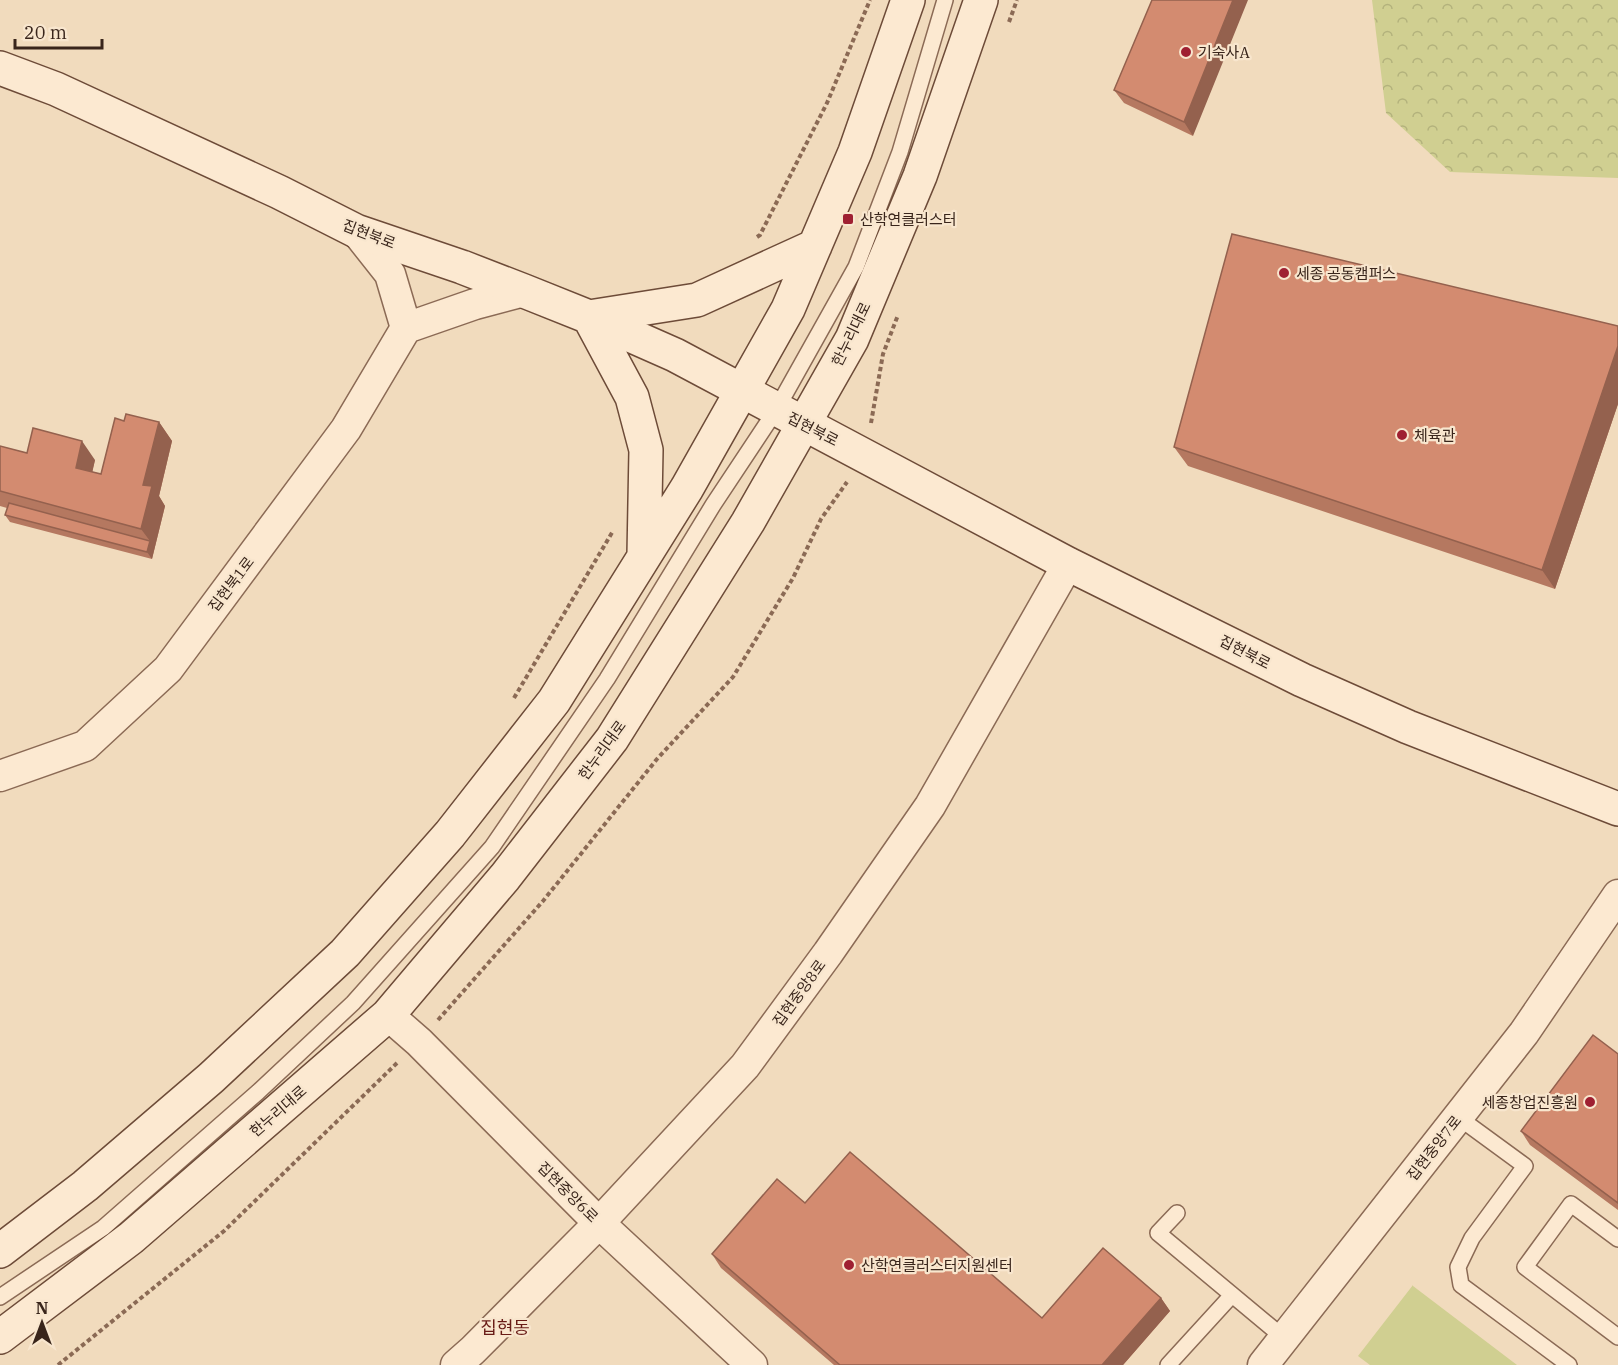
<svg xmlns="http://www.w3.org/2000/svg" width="1618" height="1365" viewBox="0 0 1618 1365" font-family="'IBM Plex Serif','Noto Sans KR',serif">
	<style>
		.green { fill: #d0cf91 }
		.forest { fill: url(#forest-crowns) }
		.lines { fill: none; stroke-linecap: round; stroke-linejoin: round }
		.lane-casing { stroke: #8b6a55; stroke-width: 18 }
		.street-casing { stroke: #8b6a55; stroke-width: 33 }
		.secondary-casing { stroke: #6d4b38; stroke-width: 36 }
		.path { stroke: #8b6a55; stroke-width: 4; stroke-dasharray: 4.5 3; stroke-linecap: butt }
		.lane { stroke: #fce9d1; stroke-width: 15 }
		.street { stroke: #fce9d1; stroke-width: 30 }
		.secondary { stroke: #fce9d1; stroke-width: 33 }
		.wall { fill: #b57860 }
		.shaded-wall { fill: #94614e }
		.building { fill: #d38b70; stroke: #94614e; stroke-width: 1.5 }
		.poi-dot { fill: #9f2032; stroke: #f8e6ce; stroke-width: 2 }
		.labels { text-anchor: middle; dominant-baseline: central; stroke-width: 4.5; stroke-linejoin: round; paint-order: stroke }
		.poi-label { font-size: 15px; fill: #39251b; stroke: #f8e6ce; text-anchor: start }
		.street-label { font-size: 15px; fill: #39251b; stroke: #f8e6ce }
		.quarter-label { font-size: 18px; fill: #691c17; stroke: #f8e6ce }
	</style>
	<defs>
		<pattern id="forest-crowns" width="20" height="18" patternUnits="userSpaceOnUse" patternTransform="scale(1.5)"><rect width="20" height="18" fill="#d0cf91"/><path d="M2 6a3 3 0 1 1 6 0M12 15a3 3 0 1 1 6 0" fill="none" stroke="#b3b27c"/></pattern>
	</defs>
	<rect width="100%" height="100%" fill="#f1dbbd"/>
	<path class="green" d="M 1413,1285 L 1413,1286 L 1517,1365 L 1370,1365 L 1358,1356 Z"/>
	<path class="forest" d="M 1372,0 L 1618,0 L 1618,178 L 1450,172 L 1386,113 Z"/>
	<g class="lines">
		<g class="lane-casing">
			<path id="lane" d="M 1458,1117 L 1525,1166 L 1472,1238 L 1458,1267 L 1461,1285 L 1569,1365
				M 1177,1213 L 1158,1233 L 1284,1338
				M 1618,1239 L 1571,1204 L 1525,1267 L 1618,1337
				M 0,1297 L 103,1228 L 258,1092 L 353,1003 L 492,847 L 607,679 L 713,505 L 776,410 L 856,267 L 900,152 L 945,0
				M 1168,1365 L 1232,1295"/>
		</g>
		<g class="street-casing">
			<path id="street" d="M 356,231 L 390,274 L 406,328
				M 406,328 L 475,304 L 524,291
				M 0,776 L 85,746 L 168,669 L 346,429 L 406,328
				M 388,1015 L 419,1042 L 599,1223 L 752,1365
				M 456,1365 L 473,1350 L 599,1223 L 745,1066 L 828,953 L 930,806 L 1068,564
				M 1263,1365 L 1524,1033 L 1618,895"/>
		</g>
		<g class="secondary-casing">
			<path id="secondary" d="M 0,68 L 56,89 L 279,192 L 356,231 L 462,267 L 524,291 L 589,317 L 675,355 L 1068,564 L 1302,680 L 1408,727 L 1618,809
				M 644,555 L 646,450 L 632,397 L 589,317 L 697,300 L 815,246
				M 0,1251 L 85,1186 L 211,1078 L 345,953 L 450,834 L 554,701 L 687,488 L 788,309 L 855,152 L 908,0
				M 0,1337 L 131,1238 L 388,1015 L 505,877 L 612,739 L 748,522 L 852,339 L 920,176 L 981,0"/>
		</g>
		<path class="path" d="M 1009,22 L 1017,0
			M 757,237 L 760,235 L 827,103 L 870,0
			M 871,423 L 883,354 L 898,315
			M 514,698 L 613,531
			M 438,1020 L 543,901 L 657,759 L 733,677 L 793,578 L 821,519 L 847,482
			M 58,1365 L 224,1231 L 397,1063"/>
		<use href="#lane" class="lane"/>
		<use href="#street" class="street"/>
		<use href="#secondary" class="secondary"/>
	</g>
	<path class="wall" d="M 1152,0 L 1193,136 L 1124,103 L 1114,90 Z
		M 1618,326 L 1618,404 L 1555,589 L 1188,466 L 1174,447 Z
		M 124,421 L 159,422 L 172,441 L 159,496 L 165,506 L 152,559 L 10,522 L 5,515 L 7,508 L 0,506 L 0,446 L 27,453 L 95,460 L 92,472 L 101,474 Z
		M 1618,1054 L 1618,1210 L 1530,1145 L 1521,1131 Z
		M 805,1203 L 1042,1318 L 1161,1298 L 1170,1311 L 1123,1365 L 834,1365 L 721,1268 L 712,1254 Z"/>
	<path class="shaded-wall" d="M 1233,0 L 1248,0 L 1193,136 L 1184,122 Z
		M 1618,346 L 1618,404 L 1555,589 L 1542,570 Z
		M 159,422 L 172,441 L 159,496 L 165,506 L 152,559 L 147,552 L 150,541 L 141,529 L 143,485 Z
		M 82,441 L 95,460 L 89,487 L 76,468 Z
		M 1161,1298 L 1170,1311 L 1123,1365 L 1102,1365 Z"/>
	<path class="building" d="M 1152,0 L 1233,0 L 1184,122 L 1114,90 Z
		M 1232,234 L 1618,326 L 1618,346 L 1542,570 L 1174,447 Z
		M 126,414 L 159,422 L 143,485 L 152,486 L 141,529 L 0,491 L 0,446 L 27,453 L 33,428 L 82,441 L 76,468 L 101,474 L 115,418 L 124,421 Z
		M 9,503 L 150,541 L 147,552 L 5,515 Z
		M 1593,1035 L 1618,1054 L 1618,1203 L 1521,1131 Z
		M 850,1152 L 1042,1318 L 1103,1248 L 1161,1298 L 1102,1365 L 840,1365 L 712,1254 L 777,1179 L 805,1203 Z"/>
	<g class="poi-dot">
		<circle cx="1186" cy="52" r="6"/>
		<rect x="842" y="213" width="12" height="12" rx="3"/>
		<circle cx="1284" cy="273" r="6"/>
		<circle cx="1402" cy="435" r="6"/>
		<circle cx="1590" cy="1102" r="6"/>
		<circle cx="849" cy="1265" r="6"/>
	</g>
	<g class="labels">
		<g class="poi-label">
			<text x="1198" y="52">기숙사A</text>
			<text x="860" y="219">산학연클러스터</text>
			<text x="1296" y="273">세종 공동캠퍼스</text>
			<text x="1414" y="435">체육관</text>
			<text x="1578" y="1102" text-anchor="end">세종창업진흥원</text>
			<text x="861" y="1265">산학연클러스터지원센터</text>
		</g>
		<g class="street-label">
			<text transform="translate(369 234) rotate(21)">집현북로</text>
			<text transform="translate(851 334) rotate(-64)">한누리대로</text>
			<text transform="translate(813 429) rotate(27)">집현북로</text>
			<text transform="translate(231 584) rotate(-53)">집현북1로</text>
			<text transform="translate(1245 652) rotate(27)">집현북로</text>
			<text transform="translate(602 750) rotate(-54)">한누리대로</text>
			<text transform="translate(799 993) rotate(-54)">집현중앙8로</text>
			<text transform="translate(278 1111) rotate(-41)">한누리대로</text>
			<text transform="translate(1434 1148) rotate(-52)">집현중앙7로</text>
			<text transform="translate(568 1192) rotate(45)">집현중앙6로</text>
		</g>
		<g class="quarter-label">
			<text x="505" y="1327">집현동</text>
		</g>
	</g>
	<g transform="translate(42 1323)" stroke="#f8e6ce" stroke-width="4.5" paint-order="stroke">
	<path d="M0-4.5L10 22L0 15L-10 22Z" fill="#39251b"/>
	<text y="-9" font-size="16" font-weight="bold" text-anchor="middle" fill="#39251b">N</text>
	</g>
	<path d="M15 39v9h87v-9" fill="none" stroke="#39251b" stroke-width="3"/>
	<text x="24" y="39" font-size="18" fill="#39251b" stroke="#f8e6ce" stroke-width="4.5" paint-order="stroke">20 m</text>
</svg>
